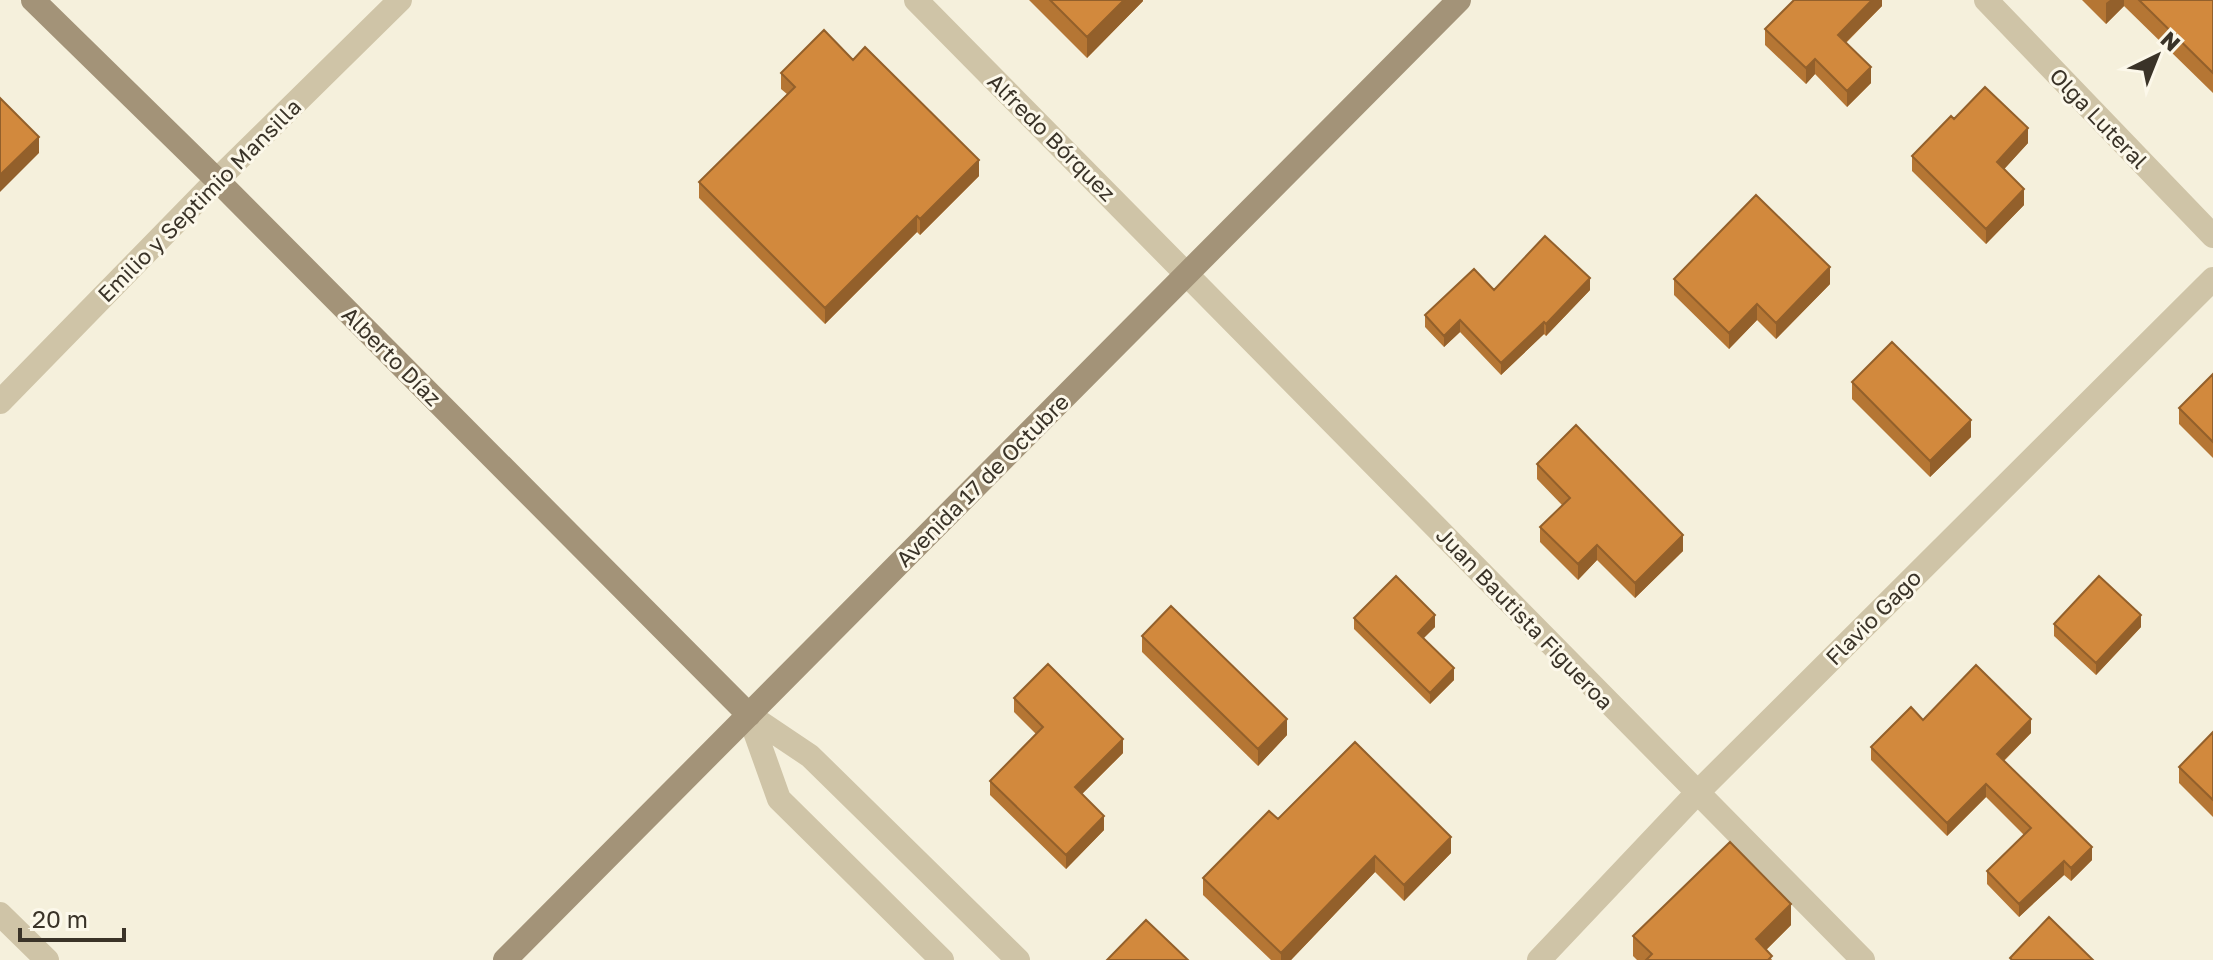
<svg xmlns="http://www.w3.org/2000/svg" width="2213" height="960" viewBox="0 0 2213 960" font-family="'Golos Text',sans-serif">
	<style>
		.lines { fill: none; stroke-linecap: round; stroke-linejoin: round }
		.street { stroke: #cfc4a7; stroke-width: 24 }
		.secondary { stroke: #a39378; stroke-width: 24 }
		.wall { fill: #b57634 }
		.shaded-wall { fill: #93602b }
		.building { fill: #d2893d; stroke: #93602b; stroke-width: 2 }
		.labels { text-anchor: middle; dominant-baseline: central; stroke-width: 6; stroke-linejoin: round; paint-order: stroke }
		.street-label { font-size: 22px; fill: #3a3328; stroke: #fcf8ea }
	</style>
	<rect width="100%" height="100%" fill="#f5f0dc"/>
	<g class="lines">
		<path class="street" d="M 916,0 L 1863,960
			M 1986,0 L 2213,236
			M 0,402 L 217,180 L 400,0
			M 749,715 L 810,756 L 1018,960
			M 749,715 L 779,799 L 942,960
			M 0,914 L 47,960
			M 1539,960 L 1697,793 L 2213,279"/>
		<path class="secondary" d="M 33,0 L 217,180 L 749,715
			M 505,960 L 1459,0"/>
	</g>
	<path class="wall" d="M 1029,0 L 1143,0 L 1143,1 L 1087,58 Z
		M 1882,0 L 1882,6 L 1846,43 L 1871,83 L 1847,107 L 1815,74 L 1806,84 L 1765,45 L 1765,29 Z
		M 2082,0 L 2213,0 L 2213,93 L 2124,6 L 2106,24 Z
		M 853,60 L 979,176 L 920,235 L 917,232 L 825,324 L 699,198 L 699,182 L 787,94 L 781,89 L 781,73 Z
		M 1954,119 L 2028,143 L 2004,169 L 2024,205 L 1986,244 L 1912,171 L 1912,156 Z
		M 1674,279 L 1830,284 L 1776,339 L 1757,320 L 1729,349 L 1674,295 Z
		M 1494,290 L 1590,290 L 1546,336 L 1544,334 L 1501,375 L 1460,332 L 1444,347 L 1425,327 L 1425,315 Z
		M 2213,374 L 2213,458 L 2179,424 L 2179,408 Z
		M 1852,382 L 1971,437 L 1930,477 L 1852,399 Z
		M 1537,464 L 1683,551 L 1635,598 L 1597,560 L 1578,580 L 1540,542 L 1540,527 L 1562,505 L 1537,479 Z
		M 1354,618 L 1435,627 L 1423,638 L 1454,680 L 1430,704 L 1354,629 Z
		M 2054,624 L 2141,627 L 2096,675 L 2054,636 Z
		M 1142,636 L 1287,735 L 1258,766 L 1142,652 Z
		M 1014,698 L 1123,753 L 1082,794 L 1104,830 L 1066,869 L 990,795 L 990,781 L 1036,734 L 1014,712 Z
		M 2213,732 L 2213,817 L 2179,783 L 2179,767 Z
		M 2031,733 L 2004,761 L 2092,860 L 2071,881 L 2064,875 L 2019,917 L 1987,884 L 1987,871 L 2024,835 L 1986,797 L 1947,836 L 1871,760 L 1871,747 Z
		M 1278,819 L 1451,853 L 1404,901 L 1375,872 L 1291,960 L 1271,960 L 1203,895 L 1203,878 Z
		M 1791,925 L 1766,950 L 1772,960 L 1637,960 L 1633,956 L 1633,936 Z"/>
	<path class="shaded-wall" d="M 1124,0 L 1143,0 L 1143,1 L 1087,58 L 1087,37 Z
		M 1872,0 L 1882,0 L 1882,6 L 1838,50 L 1838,35 Z
		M 2110,0 L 2124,0 L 2124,6 L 2106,24 L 2106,3 Z
		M 1815,59 L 1815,74 L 1806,84 L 1806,68 Z
		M 1871,67 L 1871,83 L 1847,107 L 1847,91 Z
		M 2028,128 L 2028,143 L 1997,177 L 1997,162 Z
		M 39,137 L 39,153 L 0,192 L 0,175 Z
		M 979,160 L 979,176 L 920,235 L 920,219 Z
		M 2024,189 L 2024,205 L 1986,244 L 1986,229 Z
		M 917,216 L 917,232 L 825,324 L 825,308 Z
		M 1830,267 L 1830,284 L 1776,339 L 1776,323 Z
		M 1590,278 L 1590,290 L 1546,336 L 1546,324 Z
		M 1757,304 L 1757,320 L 1729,349 L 1729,333 Z
		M 1460,320 L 1460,332 L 1444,347 L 1444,336 Z
		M 1544,322 L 1544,334 L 1501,375 L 1501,363 Z
		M 1971,420 L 1971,437 L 1930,477 L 1930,461 Z
		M 1683,535 L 1683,551 L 1635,598 L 1635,583 Z
		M 1597,545 L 1597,560 L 1578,580 L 1578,564 Z
		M 1435,615 L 1435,627 L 1418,644 L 1418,633 Z
		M 2141,615 L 2141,627 L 2096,675 L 2096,663 Z
		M 1454,668 L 1454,680 L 1430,704 L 1430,693 Z
		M 1287,719 L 1287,735 L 1258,766 L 1258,749 Z
		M 2031,719 L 2031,733 L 1997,767 L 1997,754 Z
		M 1123,739 L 1123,753 L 1075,801 L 1075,787 Z
		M 1986,784 L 1986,797 L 1947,836 L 1947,823 Z
		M 1104,816 L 1104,830 L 1066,869 L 1066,855 Z
		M 1451,837 L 1451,853 L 1404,901 L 1404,885 Z
		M 2092,847 L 2092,860 L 2071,881 L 2071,868 Z
		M 1375,856 L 1375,872 L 1291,960 L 1281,960 L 1281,953 Z
		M 2064,861 L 2064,875 L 2019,917 L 2019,904 Z
		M 1791,904 L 1791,925 L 1756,960 L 1756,939 Z"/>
	<path class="building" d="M 1050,0 L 1124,0 L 1087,37 Z
		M 1794,0 L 1872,0 L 1838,35 L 1871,67 L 1847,91 L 1815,59 L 1806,68 L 1765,29 Z
		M 2139,0 L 2213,0 L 2213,73 Z
		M 824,30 L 853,60 L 865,47 L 979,160 L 920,219 L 917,216 L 825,308 L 699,182 L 795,87 L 781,73 Z
		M 1985,87 L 2028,128 L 1997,162 L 2024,189 L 1986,229 L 1912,156 L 1951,116 L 1954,119 Z
		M 0,98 L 39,137 L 0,175 Z
		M 1756,195 L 1830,267 L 1776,323 L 1757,304 L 1729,333 L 1674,279 Z
		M 1545,236 L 1590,278 L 1546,324 L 1544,322 L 1501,363 L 1460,320 L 1444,336 L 1425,315 L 1474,269 L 1494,290 Z
		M 1892,342 L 1971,420 L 1930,461 L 1852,382 Z
		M 2213,374 L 2213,442 L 2179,408 Z
		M 1576,425 L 1683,535 L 1635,583 L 1597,545 L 1578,564 L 1540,527 L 1570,498 L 1537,464 Z
		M 1396,576 L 1435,615 L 1418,633 L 1454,668 L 1430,693 L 1354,618 Z
		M 2099,576 L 2141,615 L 2096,663 L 2054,624 Z
		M 1171,606 L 1287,719 L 1258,749 L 1142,636 Z
		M 1048,664 L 1123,739 L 1075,787 L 1104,816 L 1066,855 L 990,781 L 1043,727 L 1014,698 Z
		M 1976,665 L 2031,719 L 1997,754 L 2092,847 L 2071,868 L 2064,861 L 2019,904 L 1987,871 L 2031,828 L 1986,784 L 1947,823 L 1871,747 L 1911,707 L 1923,720 Z
		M 2213,732 L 2213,800 L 2179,767 Z
		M 1355,742 L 1451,837 L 1404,885 L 1375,856 L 1281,953 L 1203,878 L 1269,811 L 1278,819 Z
		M 1730,842 L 1791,904 L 1756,939 L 1772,956 L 1768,960 L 1646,960 L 1652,954 L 1633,936 Z
		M 2049,917 L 2093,960 L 2012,960 L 2010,958 Z
		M 1146,920 L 1188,960 L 1107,960 Z"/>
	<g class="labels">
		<g class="street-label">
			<text transform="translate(2099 118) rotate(46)">Olga Luteral</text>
			<text transform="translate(1052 137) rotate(45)">Alfredo Bórquez</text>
			<text transform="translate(199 200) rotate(-45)">Emilio y Septimio Mansilla</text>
			<text transform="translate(392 356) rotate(45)">Alberto Díaz</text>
			<text transform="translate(982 480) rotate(-45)">Avenida 17 de Octubre</text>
			<text transform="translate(1873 617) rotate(-45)">Flavio Gago</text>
			<text transform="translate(1525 618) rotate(46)">Juan Bautista Figueroa</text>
		</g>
	</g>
	<g transform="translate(2157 56) rotate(43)" stroke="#fcf8ea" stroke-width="6" paint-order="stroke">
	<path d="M0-6L14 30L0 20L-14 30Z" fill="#3a3328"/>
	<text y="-12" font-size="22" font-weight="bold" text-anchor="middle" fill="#3a3328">N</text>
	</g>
	<path d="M20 928v12h104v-12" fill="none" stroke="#3a3328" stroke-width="4"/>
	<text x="32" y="928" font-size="24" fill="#3a3328" stroke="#fcf8ea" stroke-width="6" paint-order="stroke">20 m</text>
</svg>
